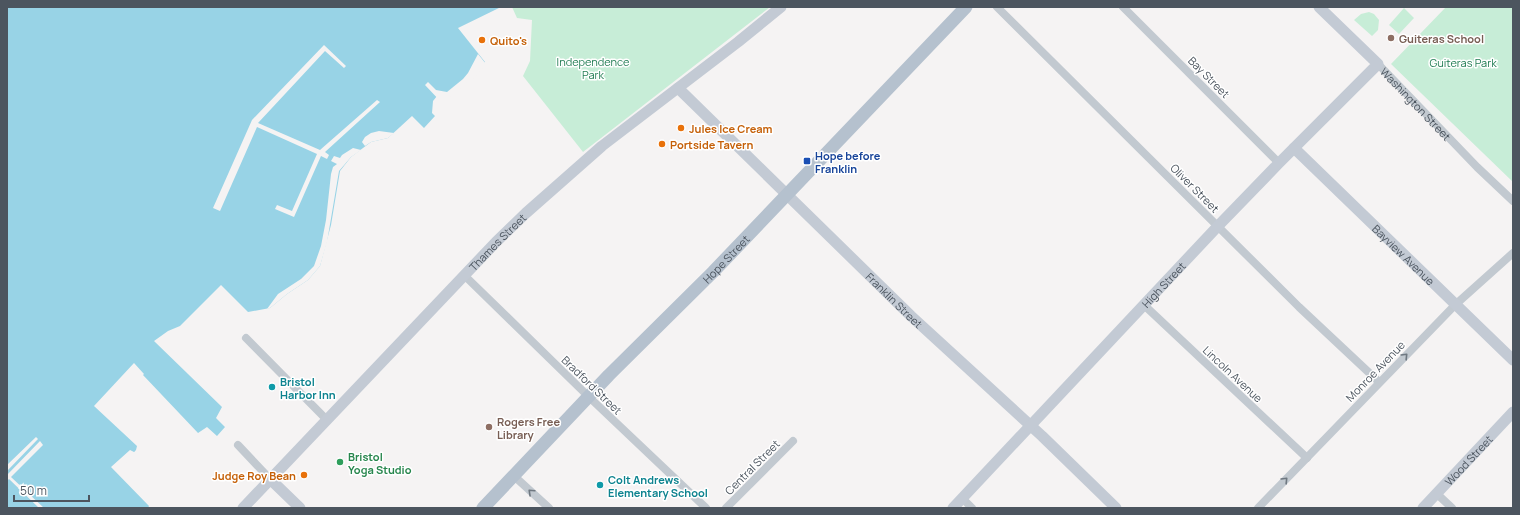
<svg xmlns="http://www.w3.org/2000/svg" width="1520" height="515" viewBox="0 0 1520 515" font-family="Manrope,sans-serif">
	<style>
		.green { fill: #c7edd7 }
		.water { fill: #98d3e6 }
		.pier { fill: #f5f3f3 }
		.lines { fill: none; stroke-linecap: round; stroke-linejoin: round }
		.street { stroke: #c2c9d0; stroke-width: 8 }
		.secondary { stroke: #c3cad4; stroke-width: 11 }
		.primary { stroke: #b5c1ce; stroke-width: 13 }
		.oneway { stroke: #6f7881 }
		.education-dot { fill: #8d6e63; stroke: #fff; stroke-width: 1.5 }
		.food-dot { fill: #e8710a; stroke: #fff; stroke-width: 1.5 }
		.transit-dot { fill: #1a4fb4; stroke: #fff; stroke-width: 1.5 }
		.culture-dot { fill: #0f9aa8; stroke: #fff; stroke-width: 1.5 }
		.leisure-dot { fill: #2e9e5b; stroke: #fff; stroke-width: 1.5 }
		.labels { text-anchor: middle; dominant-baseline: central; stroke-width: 3; stroke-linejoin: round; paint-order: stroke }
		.education-label { font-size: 11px; font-weight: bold; fill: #785e54; stroke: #fff; text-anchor: start }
		.food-label { font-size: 11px; font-weight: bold; fill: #c56008; stroke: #fff; text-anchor: start }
		.park-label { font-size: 11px; fill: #207c52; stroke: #fff }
		.street-label { font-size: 11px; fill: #4c555f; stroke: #fff }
		.transit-label { font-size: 11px; font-weight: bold; fill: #164399; stroke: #fff; text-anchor: start }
		.culture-label { font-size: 11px; font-weight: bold; fill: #0d838f; stroke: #fff; text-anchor: start }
		.leisure-label { font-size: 11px; font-weight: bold; fill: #27864d; stroke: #fff; text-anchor: start }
	</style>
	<rect width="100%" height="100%" fill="#f5f3f3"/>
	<path class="green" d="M 512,7 L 770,7 L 583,152 L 523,76 L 530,61 L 532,20 L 517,18 Z
		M 1446,7 L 1513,7 L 1513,182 L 1391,64 Z
		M 1404,8 L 1414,18 L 1399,34 L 1389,25 Z
		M 1369,12 L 1374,14 L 1379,20 L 1378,30 L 1372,36 L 1354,20 L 1361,14 Z"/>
	<path class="water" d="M 7,7 L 501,7 L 458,28 L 485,62 L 443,102 L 437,96 L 433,101 L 432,113 L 435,116 L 424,128 L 412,116 L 388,138 L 371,142 L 351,157 L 340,171 L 331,225 L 320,266 L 308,280 L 287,294 L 270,308 L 248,312 L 221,285 L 180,326 L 168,331 L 154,341 L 222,407 L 216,418 L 225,427 L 217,436 L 207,427 L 198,433 L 143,375 L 144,374 L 134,363 L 94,406 L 137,446 L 136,450 L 119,469 L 154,508 L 7,508 Z"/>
	<path class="pier" d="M 324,45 L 346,66 L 344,68 L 325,51 L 258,123 L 320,150 L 377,100 L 380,102 L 325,152 L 329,155 L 327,159 L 321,156 L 294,217 L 275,209 L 277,205 L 292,211 L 317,154 L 257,127 L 220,211 L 213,208 L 252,120 Z
		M 478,54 L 486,64 L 470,83 L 467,82 L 444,103 L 442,103 L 425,85 L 428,82 L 436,90 L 447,92 L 463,79 L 468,73 Z
		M 379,131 L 394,133 L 388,138 L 371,142 L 365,146 L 362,142 L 365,137 L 371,133 Z
		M 353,148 L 361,150 L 351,157 L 339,171 L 327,242 L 320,266 L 308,280 L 287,294 L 270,308 L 267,309 L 278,294 L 301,279 L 314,266 L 321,246 L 326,220 L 331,174 L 333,167 L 337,164 L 331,161 L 334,156 L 340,158 L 342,155 Z
		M 36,437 L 38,439 L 7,471 L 7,465 Z
		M 40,441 L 43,445 L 11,477 L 44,508 L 39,508 L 9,479 L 7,481 L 7,475 Z
		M 130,450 L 136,453 L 121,469 L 155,507 L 155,508 L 148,508 L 149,506 L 111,467 Z"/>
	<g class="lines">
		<g class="street">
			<path d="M 997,7 L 1299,307 L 1379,382"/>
			<path d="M 1123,7 L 1279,163"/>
			<path id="s1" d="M 1378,64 L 1477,167 L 1513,201"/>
			<path d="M 465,276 L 589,397 L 706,508"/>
			<path d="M 1144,305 L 1307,458"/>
			<path d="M 246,338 L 327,420"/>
			<path d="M 238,445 L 270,479"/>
			<path d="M 514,476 L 549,508"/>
			<path d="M 1436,493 L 1452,508"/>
			<path d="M 962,498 L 972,508"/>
			<path d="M 726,508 L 793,441"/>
			<path d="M 1258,508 L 1455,305 L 1513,253"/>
		</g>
		<g class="secondary">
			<path id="s2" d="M 678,88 L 911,316 L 1042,436 L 1116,508"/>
			<path id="s3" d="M 1294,148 L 1513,360"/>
			<path d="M 270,479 L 300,508"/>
			<path id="s4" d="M 243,508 L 496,242 L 526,213 L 602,146 L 738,42 L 781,7"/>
			<path id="s5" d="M 953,508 L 1218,226 L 1279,163 L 1378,64 L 1319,7"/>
			<path id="s6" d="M 1423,508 L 1513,412"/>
		</g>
		<path class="primary" id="s7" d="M 483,508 L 609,375 L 713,272 L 966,7"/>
	</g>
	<defs><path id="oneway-chevron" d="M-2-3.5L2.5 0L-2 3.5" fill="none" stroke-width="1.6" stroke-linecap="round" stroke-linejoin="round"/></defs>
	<g class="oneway">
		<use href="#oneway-chevron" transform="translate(1405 356) rotate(-46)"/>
		<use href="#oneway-chevron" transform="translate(1285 480) rotate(-46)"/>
		<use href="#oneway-chevron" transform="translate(531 492) rotate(-137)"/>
	</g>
	<g class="education-dot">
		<circle cx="1391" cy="38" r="4"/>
		<circle cx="489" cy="427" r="4"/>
	</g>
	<g class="food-dot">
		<circle cx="482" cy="40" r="4"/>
		<circle cx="681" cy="128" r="4"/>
		<circle cx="662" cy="144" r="4"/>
		<circle cx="304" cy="475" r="4"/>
	</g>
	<rect class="transit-dot" x="803" y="157" width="8" height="8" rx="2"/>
	<g class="culture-dot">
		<circle cx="272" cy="387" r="4"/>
		<circle cx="600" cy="485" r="4"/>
	</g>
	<circle class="leisure-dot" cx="340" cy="462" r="4"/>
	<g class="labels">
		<g class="education-label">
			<text x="1399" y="38">Guiteras School</text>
			<text x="497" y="421">Rogers Free<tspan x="497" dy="13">Library</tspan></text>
		</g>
		<g class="food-label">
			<text x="490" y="40">Quito's</text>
			<text x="689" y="128">Jules Ice Cream</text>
			<text x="670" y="144">Portside Tavern</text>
			<text x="296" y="475" text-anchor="end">Judge Roy Bean</text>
		</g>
		<g class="park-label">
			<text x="593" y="61">Independence<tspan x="593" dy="13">Park</tspan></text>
			<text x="1463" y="62">Guiteras Park</text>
		</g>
		<g class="street-label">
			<text transform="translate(1209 77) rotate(45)">Bay Street</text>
			<text stroke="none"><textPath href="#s1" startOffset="55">Washington Street</textPath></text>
			<text transform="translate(1195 188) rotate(45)">Oliver Street</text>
			<text stroke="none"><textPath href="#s4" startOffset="368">Thames Street</textPath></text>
			<text stroke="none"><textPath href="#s3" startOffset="153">Bayview Avenue</textPath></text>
			<text stroke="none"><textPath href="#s7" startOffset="348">Hope Street</textPath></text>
			<text stroke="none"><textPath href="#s5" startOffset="307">High Street</textPath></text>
			<text stroke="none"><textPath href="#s2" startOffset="303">Franklin Street</textPath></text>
			<text transform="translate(1375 371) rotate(-46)">Monroe Avenue</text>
			<text transform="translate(1233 374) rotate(43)">Lincoln Avenue</text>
			<text transform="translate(592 385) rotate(44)">Bradford Street</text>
			<text stroke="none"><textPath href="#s6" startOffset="66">Wood Street</textPath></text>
			<text transform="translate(752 467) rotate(-45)">Central Street</text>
		</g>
		<g class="transit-label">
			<text x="815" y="155">Hope before<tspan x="815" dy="13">Franklin</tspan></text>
		</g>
		<g class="culture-label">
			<text x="280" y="381">Bristol<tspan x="280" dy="13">Harbor Inn</tspan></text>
			<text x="608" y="479">Colt Andrews<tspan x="608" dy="13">Elementary School</tspan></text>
		</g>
		<g class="leisure-label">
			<text x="348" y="456">Bristol<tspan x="348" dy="13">Yoga Studio</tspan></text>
		</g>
	</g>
	<rect width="1520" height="515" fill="none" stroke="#4c555f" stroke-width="16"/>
	<path d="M14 495v6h75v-6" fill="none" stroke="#4c555f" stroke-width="2"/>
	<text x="20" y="495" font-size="12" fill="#4c555f" stroke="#ffffff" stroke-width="3" paint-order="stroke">50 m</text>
</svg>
